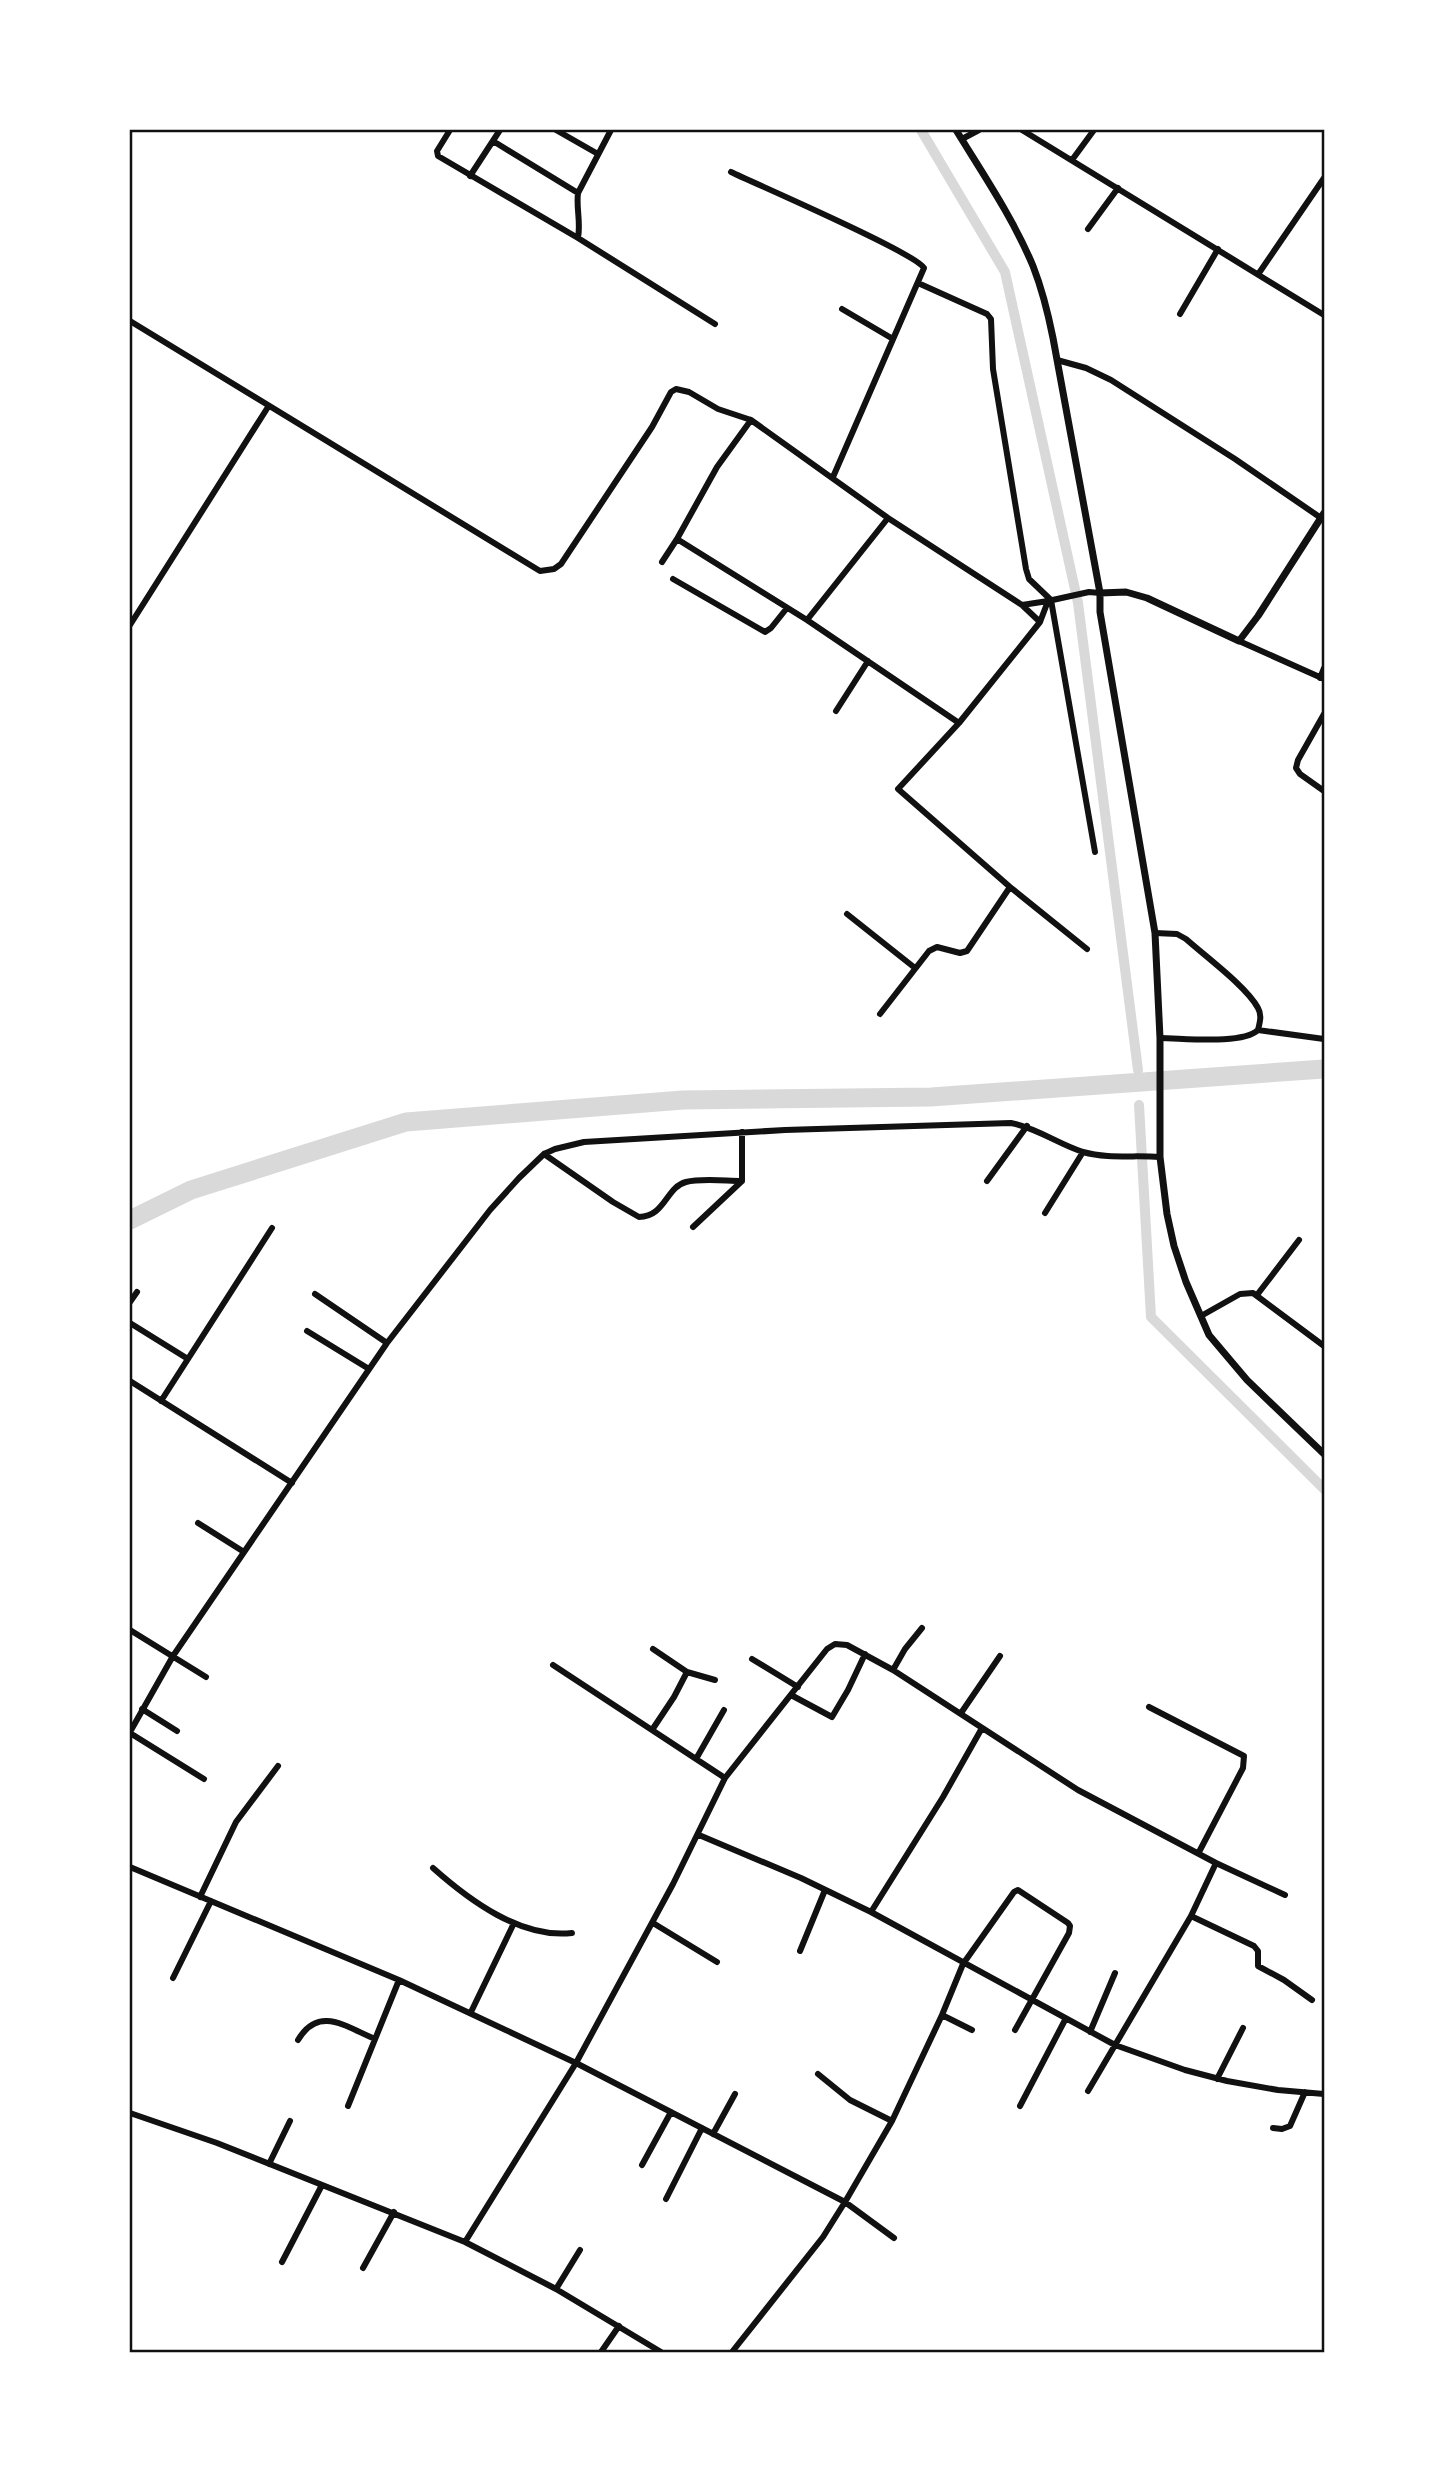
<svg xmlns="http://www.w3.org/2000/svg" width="1454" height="2482" viewBox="0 0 1454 2482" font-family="Literata,serif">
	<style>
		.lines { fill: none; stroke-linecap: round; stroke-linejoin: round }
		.canal { stroke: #d9d9d9; stroke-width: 10 }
		.river { stroke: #d9d9d9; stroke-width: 19 }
		.minor { stroke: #111; stroke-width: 6 }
		.tertiary { stroke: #111; stroke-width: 7 }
		.neatline { fill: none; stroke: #111; stroke-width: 2.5 }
	</style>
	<rect width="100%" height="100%" fill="#fff"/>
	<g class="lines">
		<path class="canal" d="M 921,130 L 1005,272 L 1078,603 L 1138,1070
			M 1139,1105 L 1151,1317 L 1324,1489"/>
		<path class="river" d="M 130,1220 L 191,1190 L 406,1122 L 683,1100 L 931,1097 L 1324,1069"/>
		<path class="minor" d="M 450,130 L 437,151 L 438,156 L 578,238
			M 556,130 L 598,154
			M 611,130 L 578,193 C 576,208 581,222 578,238 L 715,324
			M 1022,130 L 1324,315
			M 962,139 L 979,130
			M 493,141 L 578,193
			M 1072,160 L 1094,130
			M 731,172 C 758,185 916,253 924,268 L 833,477
			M 470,176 L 500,130
			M 1088,229 L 1118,188
			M 1259,273 L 1324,178
			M 918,283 L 987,314 L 991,319 L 993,369 L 1026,569 L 1029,579 L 1051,600 L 1095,852
			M 842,309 L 893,339
			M 1180,314 L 1218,249
			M 130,321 L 540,571 L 554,569 L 561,564 L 652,427 L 671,392 L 676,389 L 689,392 L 718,409 L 751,420 L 888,518 L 1022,605 L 1040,622
			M 1057,360 L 1086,368 L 1111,380 L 1235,459 L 1321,518
			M 751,420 L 717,467 L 677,539 L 807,620 L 959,723
			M 662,562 L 677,539
			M 673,579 L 765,632 L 771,628 L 787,608
			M 1022,605 L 1048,601
			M 807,620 L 888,518
			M 130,625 L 268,407
			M 1239,641 L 1324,679
			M 1320,678 L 1324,668
			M 836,711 L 868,661
			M 1324,714 L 1298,760 L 1296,768 L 1300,774 L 1324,791
			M 847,914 L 915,968
			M 1155,933 L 1177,934 L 1186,939 C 1205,956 1247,987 1258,1008 C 1262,1015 1260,1022 1258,1030 C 1242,1045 1183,1038 1160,1038
			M 1087,949 L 1010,887 L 898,789 L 959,723 L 1040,622 L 1048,601 L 1089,592 L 1100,593
			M 880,1014 L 929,951 L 937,947 L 960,953 L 967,951 L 1010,887
			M 1258,1030 L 1324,1039
			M 544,1154 L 613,1202 L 639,1217 C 665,1217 666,1187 686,1182 C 701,1178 726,1181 742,1181
			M 987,1181 L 1027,1126
			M 1045,1213 L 1083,1152
			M 693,1227 L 742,1181 L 742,1132
			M 315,1294 L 387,1343
			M 1257,1295 L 1299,1240
			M 130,1302 L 137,1292
			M 1201,1316 L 1240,1294 L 1253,1293 L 1324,1346
			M 130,1323 L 188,1359
			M 307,1331 L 369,1369
			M 130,1381 L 292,1483
			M 161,1401 L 272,1228
			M 198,1523 L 244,1552
			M 130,1630 L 206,1677
			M 653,1649 L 687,1672
			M 752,1659 L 798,1687
			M 553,1665 L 725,1778
			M 893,1670 L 905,1649 L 922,1628
			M 791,1695 L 832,1717 L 848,1690 L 865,1654
			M 1149,1707 L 1244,1756 L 1243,1768 L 1199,1852
			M 142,1709 L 177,1731
			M 961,1713 L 1000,1656
			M 652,1730 L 674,1697 L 687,1672 L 715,1680
			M 130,1732 L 173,1656 L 387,1343 L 490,1210 L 519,1178 L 544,1154 L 555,1149 L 584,1142 L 785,1130 L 1011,1123 C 1037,1128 1058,1144 1083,1152 C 1108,1159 1135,1155 1160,1157
			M 130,1733 L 204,1779
			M 696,1759 L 724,1710
			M 699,1835 L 801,1878 L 871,1912 L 1115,2045 L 1185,2070 L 1227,2081 L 1278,2090 L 1324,2094
			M 1216,1863 L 1285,1895
			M 130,1867 L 399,1980 L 576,2063 L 845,2202 L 894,2238
			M 433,1868 C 469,1900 521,1939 572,1933
			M 200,1897 L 236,1822 L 278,1766
			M 871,1912 L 943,1797 L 982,1728
			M 1191,1916 L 1254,1946 L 1258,1951 L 1258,1966 L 1284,1980 L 1312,2000
			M 653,1923 L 717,1962
			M 800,1951 L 825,1890
			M 173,1978 L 211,1901
			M 471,2012 L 514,1923
			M 942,2015 L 972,2030
			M 1090,2032 L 1115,1973
			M 298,2040 C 319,2005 346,2027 375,2039
			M 818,2074 L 850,2100 L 892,2121
			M 1217,2079 L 1243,2028
			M 348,2106 L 399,1980
			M 1020,2106 L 1065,2020
			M 130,2113 L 217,2143 L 465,2242 L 556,2289 L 661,2352
			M 1273,2128 L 1282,2129 L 1290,2126 L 1305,2092
			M 713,2134 L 735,2094
			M 269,2164 L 290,2121
			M 642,2165 L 671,2112
			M 666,2199 L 702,2128
			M 465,2242 L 576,2063 L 673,1884 L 725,1778 L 827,1649 L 835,1644 L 847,1645 L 893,1670 L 1078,1790 L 1216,1863 L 1191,1916 L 1088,2091
			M 282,2262 L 322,2185
			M 363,2268 L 394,2212
			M 556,2289 L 580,2250
			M 601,2352 L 619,2326
			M 732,2352 L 823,2237 L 845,2202 L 892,2121 L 942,2015 L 963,1964 L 1014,1892 L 1018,1890 L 1068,1923 L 1070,1926 L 1069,1933 L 1015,2030"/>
		<path class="tertiary" d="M 956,130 C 983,174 1013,218 1033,266 C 1042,289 1048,313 1053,338 L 1100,593 L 1100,612 L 1155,933 L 1160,1038 L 1160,1157 L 1167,1214 L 1174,1246 L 1186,1282 L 1209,1335 L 1247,1380 L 1324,1454
			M 1100,593 L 1126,592 L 1147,598 L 1239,641 L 1258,616 L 1324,513"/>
	</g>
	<rect width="1454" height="2482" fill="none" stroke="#ffffff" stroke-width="262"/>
	<rect x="131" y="131" width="1192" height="2220" class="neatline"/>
</svg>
